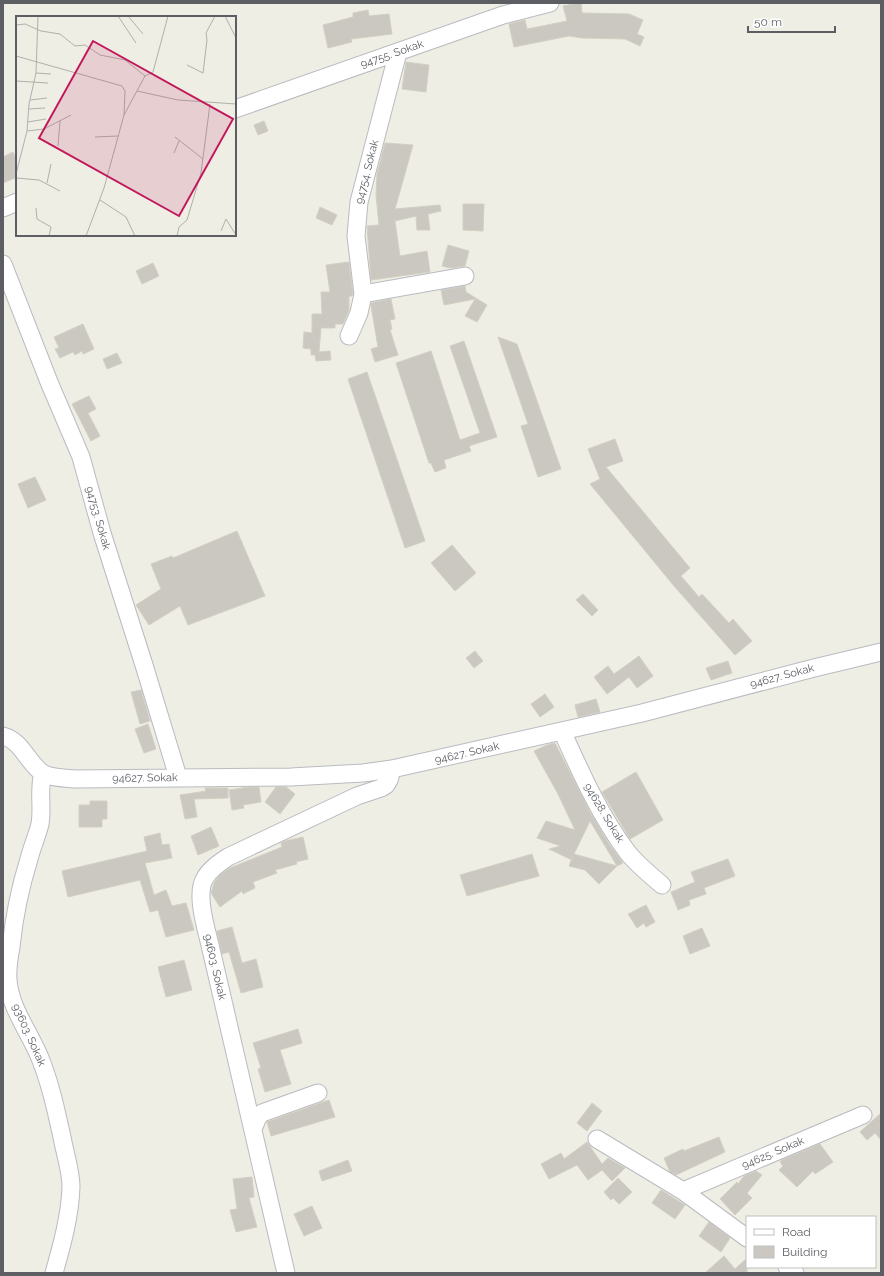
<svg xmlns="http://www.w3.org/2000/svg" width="884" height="1276" viewBox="0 0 884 1276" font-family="Raleway,sans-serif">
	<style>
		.building { fill: #cac8c1; stroke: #d3d0c3; fill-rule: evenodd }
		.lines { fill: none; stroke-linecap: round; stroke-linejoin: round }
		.minor-casing { stroke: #b9bbc0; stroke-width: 19 }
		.minor { stroke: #fff; stroke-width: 17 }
		.labels { text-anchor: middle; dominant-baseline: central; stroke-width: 3; stroke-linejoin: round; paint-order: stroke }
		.street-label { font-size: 11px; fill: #5c5e64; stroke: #fff }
		.inset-road { fill: none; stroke: #b0b0ad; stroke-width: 1 }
		.view { fill: #c2185b; fill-opacity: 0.15; stroke: #c2185b; stroke-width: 2 }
		.inset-edge { fill: none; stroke: #5c5e64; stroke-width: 2 }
	</style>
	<rect width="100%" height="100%" fill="#eeeee4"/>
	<path class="building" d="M 578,3 L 581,3 L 582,13 L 629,14 L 643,20 L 637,34 L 644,37 L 640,46 L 625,39 L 581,38 L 569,36 L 514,47 L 509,24 L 525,20 L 527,29 L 567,21 L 563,6 Z
		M 368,10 L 369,16 L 389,14 L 392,34 L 351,39 L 352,42 L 328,48 L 323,25 L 353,17 L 353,13 Z
		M 406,62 L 429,65 L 426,92 L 402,89 Z
		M 264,121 L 268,131 L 258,135 L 254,125 Z
		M 385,143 L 413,145 L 395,209 L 440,205 L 441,211 L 428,214 L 430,230 L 417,230 L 416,216 L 395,221 L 400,256 L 427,251 L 430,272 L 371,280 L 367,226 L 379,225 L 376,195 L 377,174 Z
		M 13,152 L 17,161 L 17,177 L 3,183 L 3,157 Z
		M 463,204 L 484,204 L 483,231 L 463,230 Z
		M 320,207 L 337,215 L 332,225 L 316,218 Z
		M 448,245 L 469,251 L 465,266 L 450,268 L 442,266 Z
		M 349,262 L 353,294 L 352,296 L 349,296 L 349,310 L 343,324 L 335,324 L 335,328 L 321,328 L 319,352 L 330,351 L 331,360 L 316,361 L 315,355 L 311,355 L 311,349 L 303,348 L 304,332 L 312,333 L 312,314 L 322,314 L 321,292 L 330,292 L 326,265 Z
		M 153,263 L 159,276 L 142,284 L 136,271 Z
		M 465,286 L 466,292 L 487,305 L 477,322 L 465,316 L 475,299 L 444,305 L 441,290 Z
		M 391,299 L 395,319 L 390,320 L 392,329 L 390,330 L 398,355 L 375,362 L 371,349 L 378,347 L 371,306 L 371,303 Z
		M 83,324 L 94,349 L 83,354 L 82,351 L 75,355 L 73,352 L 60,358 L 55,349 L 59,348 L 54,337 Z
		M 498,337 L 517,344 L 561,469 L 538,477 L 521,426 L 528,424 Z
		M 464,341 L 497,437 L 469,446 L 471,451 L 444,460 L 446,468 L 435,472 L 431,463 L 429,463 L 396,363 L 431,351 L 460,440 L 480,433 L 450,346 Z
		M 117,353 L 122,363 L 107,369 L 103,359 Z
		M 367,372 L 425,541 L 405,548 L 348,379 Z
		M 89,396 L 96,409 L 88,413 L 100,436 L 91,441 L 72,404 Z
		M 615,439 L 623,461 L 606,467 L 690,568 L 681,576 L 699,597 L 702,594 L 729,623 L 733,619 L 752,641 L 735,655 L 674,586 L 590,484 L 600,479 L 588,449 Z
		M 35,477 L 46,500 L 28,508 L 18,484 Z
		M 237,531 L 265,596 L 188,625 L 180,606 L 149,625 L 136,605 L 161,589 L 151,564 L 172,556 L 173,558 Z
		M 452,545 L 476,573 L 455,591 L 431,563 Z
		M 583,594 L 598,610 L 592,616 L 576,600 Z
		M 475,651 L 483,661 L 474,668 L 466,658 Z
		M 639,656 L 653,676 L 637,688 L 629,677 L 607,694 L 594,677 L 608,666 L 614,674 Z
		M 728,661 L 732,673 L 711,680 L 706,668 Z
		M 141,690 L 150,721 L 140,724 L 131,692 Z
		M 545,694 L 554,707 L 540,717 L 531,704 Z
		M 596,699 L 600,712 L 578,717 L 575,705 Z
		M 148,724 L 156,749 L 144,753 L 135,729 Z
		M 555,743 L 591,814 L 609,844 L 623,863 L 617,866 L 599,884 L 585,870 L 569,866 L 573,856 L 572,860 L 549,849 L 561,846 L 537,838 L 546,821 L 575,830 L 558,794 L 534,751 L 547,745 ZM 590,821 L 617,866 L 574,854 Z
		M 636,772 L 663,820 L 630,839 L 602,792 Z
		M 249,787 L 259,787 L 261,802 L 243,805 L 244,808 L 232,810 L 229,790 Z
		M 276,787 L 286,787 L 295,794 L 280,814 L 265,802 Z
		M 205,788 L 228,788 L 228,798 L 194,799 L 197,817 L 185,819 L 180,795 L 206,791 Z
		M 90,801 L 107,801 L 107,819 L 102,819 L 102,827 L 79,827 L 79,805 L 90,805 Z
		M 211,827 L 219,846 L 198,855 L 191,836 Z
		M 160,833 L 162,845 L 169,844 L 172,858 L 145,863 L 154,895 L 166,890 L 172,906 L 186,903 L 194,930 L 166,937 L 158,910 L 150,912 L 140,880 L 68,897 L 62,871 L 147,851 L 144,837 Z
		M 303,837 L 308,859 L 296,862 L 297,864 L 275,870 L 277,873 L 253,882 L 255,888 L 243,894 L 242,891 L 220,907 L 211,893 L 214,883 L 220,875 L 230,868 L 282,847 L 281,843 L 285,841 Z
		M 532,854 L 539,876 L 467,896 L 460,875 Z
		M 728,859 L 735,876 L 704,888 L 706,894 L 689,900 L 690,905 L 678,910 L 671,892 L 695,882 L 691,872 Z
		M 646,905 L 655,922 L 646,927 L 644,923 L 637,928 L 628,914 Z
		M 232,927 L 242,963 L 256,959 L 263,987 L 241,993 L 229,952 L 222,954 L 217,931 Z
		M 702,928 L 710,946 L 690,954 L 683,936 Z
		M 184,960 L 192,990 L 166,997 L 158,967 Z
		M 298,1029 L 302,1043 L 280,1050 L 291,1084 L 265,1092 L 258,1069 L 261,1068 L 253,1043 Z
		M 329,1100 L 335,1117 L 271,1136 L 267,1122 Z
		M 592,1103 L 602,1111 L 587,1131 L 577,1123 Z
		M 881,1113 L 881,1140 L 875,1133 L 867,1140 L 860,1132 Z
		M 719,1137 L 725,1152 L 676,1175 L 670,1172 L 664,1158 L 683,1149 L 684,1151 Z
		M 587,1142 L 602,1164 L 608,1158 L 625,1168 L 612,1181 L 602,1170 L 588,1180 L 577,1165 L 549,1179 L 541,1164 L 561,1153 L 564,1159 Z
		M 820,1144 L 833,1162 L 815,1174 L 813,1171 L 797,1187 L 779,1170 L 783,1166 L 780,1162 L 782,1160 Z
		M 348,1160 L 352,1171 L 322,1181 L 319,1171 Z
		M 756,1171 L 762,1175 L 747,1193 L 752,1198 L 735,1215 L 720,1199 L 737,1182 L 738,1184 L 744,1176 Z
		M 252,1177 L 254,1197 L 249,1198 L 257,1227 L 236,1232 L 230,1210 L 237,1209 L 233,1179 Z
		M 618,1178 L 632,1192 L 619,1204 L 613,1198 L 611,1200 L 604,1192 Z
		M 661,1190 L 685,1205 L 675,1219 L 652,1203 Z
		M 312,1206 L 322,1228 L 304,1236 L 294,1214 Z
		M 709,1222 L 730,1238 L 721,1252 L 699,1236 Z
		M 724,1256 L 735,1269 L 747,1258 L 747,1273 L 705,1273 Z"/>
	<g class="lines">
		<g class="minor-casing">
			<path id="minor" d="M 235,109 L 503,15 L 550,3
				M 3,208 L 17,202
				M 3,264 L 49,382 L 81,457 L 102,533 L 144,665 L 178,777
				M 363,294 L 465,276
				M 349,336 L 359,313 L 363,294 L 356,236 L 359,202 L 398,52
				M 562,731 C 581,773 600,816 628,853 C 638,865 650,875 662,885
				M 3,736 C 22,740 29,766 44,774 C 53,778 65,778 75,779 L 291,777 L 363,773 L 392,769 L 642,713 L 814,668 L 881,652
				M 43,773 C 38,790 43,807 40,824 C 37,836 32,847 29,859 C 20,888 14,917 11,947 C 9,958 7,969 8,980 C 10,1008 30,1033 40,1058 C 51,1085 57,1114 63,1142 C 66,1157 71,1172 71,1187 C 70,1216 62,1245 54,1273
				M 253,1129 L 258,1117 L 262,1113 L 318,1093
				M 597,1139 L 683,1191 L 747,1238
				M 683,1191 L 863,1115
				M 787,1267 L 795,1273
				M 286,1273 L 210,945 C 206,928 195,893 205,878 C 210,869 219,863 228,857 L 357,796 L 381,788 L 386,785 L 389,780 L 392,769"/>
		</g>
		<use href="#minor" class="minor"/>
	</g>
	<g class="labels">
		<g class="street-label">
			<text transform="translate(392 54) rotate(-19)">94755. Sokak</text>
			<text transform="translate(367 172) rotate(-76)">94754. Sokak</text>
			<text transform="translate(98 518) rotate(74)">94753. Sokak</text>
			<text transform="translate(782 676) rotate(-15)">94627. Sokak</text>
			<text transform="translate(467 753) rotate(-13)">94627. Sokak</text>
			<text transform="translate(145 778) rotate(-1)">94627. Sokak</text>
			<text transform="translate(604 813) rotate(59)">94628. Sokak</text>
			<text transform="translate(215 967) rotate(77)">94603. Sokak</text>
			<text transform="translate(29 1035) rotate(66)">93603. Sokak</text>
			<text transform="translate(773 1153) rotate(-23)">94625. Sokak</text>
		</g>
	</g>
	<g transform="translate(16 16)">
		<rect width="220" height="220" fill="#eeeee4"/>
		<path class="inset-road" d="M 102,0 L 120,27M 112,0 L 127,18M 209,0 L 220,22M 0,9 L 9,8 L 25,15 L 44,18 L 59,30 L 69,29 L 84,39 L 109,44 L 129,60M 0,40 L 106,70 L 109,75 L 108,99M 171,49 L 187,57 L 191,24 L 190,17 L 199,0M 20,57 L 35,58M 129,60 L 137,56 L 152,0M 0,65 L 32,67M 121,75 L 162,84 L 220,88M 14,84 L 31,82M 13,93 L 29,92M 12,106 L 30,103M 11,115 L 28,113 L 55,99M 79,121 L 102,120M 159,121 L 187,143M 42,130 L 44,105M 158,137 L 163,125M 0,158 L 11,115 L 13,88 L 20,57 L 22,0M 0,162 L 23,164 L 44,175M 31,167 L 35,148M 84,184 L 110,201 L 119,220M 20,192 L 21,203 L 35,211 L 33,220M 205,215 L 210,203 L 220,219M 70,220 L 88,172 L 108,99 L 129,60M 161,220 L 163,211 L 171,204 L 185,157 L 194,88"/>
		<path class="view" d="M 77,25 L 217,103 L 163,200 L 23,122 Z"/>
		<rect width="220" height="220" class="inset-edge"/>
	</g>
	<rect width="884" height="1276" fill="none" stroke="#5c5e64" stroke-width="8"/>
	<rect x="746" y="1216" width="130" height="52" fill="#ffffff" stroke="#bebfc1"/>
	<rect x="754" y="1229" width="20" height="6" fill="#ffffff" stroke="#bebfc1"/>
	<text x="782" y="1236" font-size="12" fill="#5c5e64">Road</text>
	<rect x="754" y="1246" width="20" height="12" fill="#cac8c1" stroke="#bebfc1"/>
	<text x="782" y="1256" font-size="12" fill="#5c5e64">Building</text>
	<path d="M748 26v6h87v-6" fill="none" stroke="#5c5e64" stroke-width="2"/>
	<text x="754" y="26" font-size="12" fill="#5c5e64" stroke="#ffffff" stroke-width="3" paint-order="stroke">50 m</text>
</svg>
